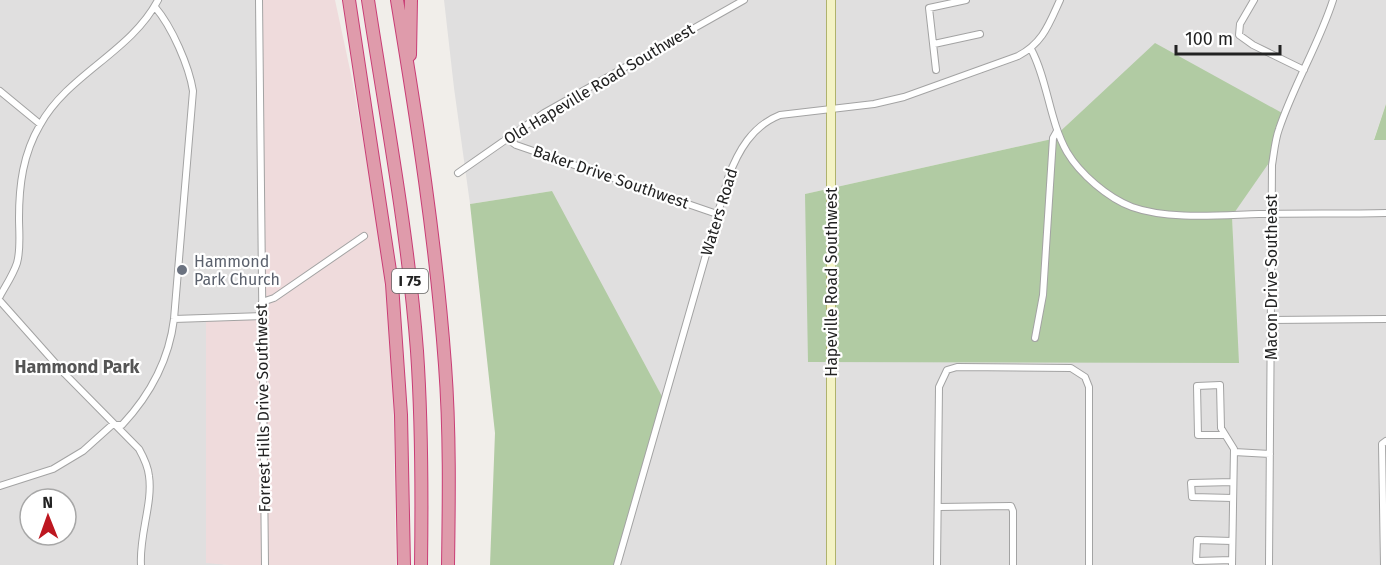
<svg xmlns="http://www.w3.org/2000/svg" width="1386" height="565" viewBox="0 0 1386 565" font-family="'Fira Sans',sans-serif">
	<style>
		.residential { fill: #e0dfdf; fill-rule: evenodd }
		.commercial { fill: #efdbdc }
		.forest { fill: #b1cba3 }
		.lines { fill: none; stroke-linecap: round; stroke-linejoin: round }
		.street-casing { stroke: #a3a3a3; stroke-width: 8 }
		.secondary-casing { stroke: #6b7012; stroke-width: 10 }
		.highway-casing { stroke: #c93d75; stroke-width: 14 }
		.street { stroke: #fff; stroke-width: 6 }
		.secondary { stroke: #f4f3c5; stroke-width: 9 }
		.highway { stroke: #df9bab; stroke-width: 12 }
		.worship-dot { fill: #6b7280; stroke: #fff; stroke-width: 2 }
		.labels { text-anchor: middle; dominant-baseline: central; stroke-width: 4.5; stroke-linejoin: round; paint-order: stroke }
		.shield { fill: #fff; stroke: #646464; stroke-width: 1.5 }
		.shield-label { font-size: 15px; font-weight: bold; fill: #222 }
		.street-label { font-size: 16px; fill: #222; stroke: #fff }
		.worship-label { font-size: 16px; fill: #5b616d; stroke: #fff; text-anchor: start }
		.neighbourhood-label { font-size: 18px; font-weight: bold; fill: #555; stroke: #fff }
	</style>
	<rect width="100%" height="100%" fill="#f1eeea"/>
	<path class="residential" d="M 0,0 L 257,0 L 260,317 L 206,318 L 206,562 L 229,565 L 0,565 ZM 30,499 L 66,499 L 66,535 L 30,535 Z
		M 444,0 L 1386,0 L 1386,104 L 1374,139 L 1386,140 L 1386,565 L 616,565 L 621,550 L 640,472 L 552,191 L 470,204 L 454,88 ZM 1052,139 L 1232,216 L 1238,363 L 805,194 Z"/>
	<path class="commercial" d="M 257,0 L 335,0 L 352,79 L 383,252 L 393,376 L 396,565 L 229,565 L 206,563 L 206,318 L 260,317 Z"/>
	<path class="forest" d="M 1155,43 L 1284,114 L 1273,157 L 1232,216 L 1239,363 L 808,362 L 805,194 L 1052,139 Z
		M 1386,104 L 1386,140 L 1374,140 Z
		M 552,191 L 665,402 L 640,472 L 621,550 L 616,565 L 490,565 L 495,433 L 470,204 Z"/>
	<g class="lines">
		<g class="street-casing">
			<path id="street" d="M 259,0 L 265,565
				M 1254,0 L 1240,24 L 1239,35 L 1253,45 L 1304,70
				M 934,44 L 980,34
				M 1031,49 C 1048,81 1049,120 1067,152 C 1080,174 1108,198 1132,207 C 1168,220 1221,215 1259,214 C 1301,213 1344,214 1386,213
				M 936,70 L 929,8 L 966,0
				M 0,91 L 40,124
				M 506,138 L 516,145 L 717,214
				M 458,173 L 544,113 L 744,0
				M 0,296 C 6,285 13,275 17,263 C 21,249 19,232 19,218 C 19,185 23,154 40,125 C 68,74 131,52 158,0
				M 0,301 L 65,374 L 139,449 C 144,458 148,466 149,476 C 153,503 139,535 141,565
				M 262,302 L 274,298 L 364,236
				M 174,319 L 262,316
				M 1270,320 L 1386,319
				M 1035,338 L 1043,295 L 1053,138 L 1057,131
				M 1225,435 L 1198,435 L 1197,386 L 1220,385 L 1221,428 L 1234,449 L 1232,565
				M 1234,452 L 1270,454
				M 0,486 L 53,469 L 83,451 L 112,425 L 122,425 C 150,395 169,360 174,319 L 193,91 C 189,66 172,27 155,7
				M 1233,498 L 1192,497 L 1191,483 L 1233,482
				M 939,507 L 1011,506 L 1013,511 L 1013,565
				M 1232,560 L 1196,561 L 1197,540 L 1232,541
				M 617,565 L 728,178 C 738,151 752,126 780,115 L 874,104 L 904,97 L 1018,56 C 1043,43 1049,24 1060,0
				M 937,565 L 939,387 L 947,370 L 957,367 L 1071,368 L 1085,377 L 1089,387 L 1089,565
				M 1269,565 L 1272,165 C 1274,153 1275,140 1279,129 C 1294,84 1319,44 1333,0
				M 1384,565 L 1382,444 L 1386,441"/>
		</g>
		<g class="secondary-casing">
			<path id="secondary" d="M 831,0 L 831,565"/>
		</g>
		<g class="highway-casing">
			<path id="highway" d="M 349,0 L 392,284 L 401,415 L 404,565
				M 368,0 C 386,117 408,233 417,351 C 422,423 422,494 421,565
				M 397,0 C 417,121 436,242 445,365 C 450,432 449,498 448,565
				M 410,55 L 411,0"/>
		</g>
		<use href="#street" class="street"/>
		<use href="#secondary" class="secondary"/>
		<use href="#highway" class="highway"/>
	</g>
	<circle class="worship-dot" cx="182" cy="270" r="6"/>
	<g class="labels">
		<rect class="shield" x="392" y="269" width="36" height="24" rx="4.5"/>
		<g class="shield-label">
			<text x="410" y="281">I 75</text>
		</g>
		<g class="street-label">
			<text transform="translate(599 84) rotate(-31)">Old Hapeville Road Southwest</text>
			<text transform="translate(611 177) rotate(19)">Baker Drive Southwest</text>
			<text transform="translate(719 212) rotate(-73)">Waters Road</text>
			<text transform="translate(1271 277) rotate(-90)">Macon Drive Southeast</text>
			<text transform="translate(831 282) rotate(-90)">Hapeville Road Southwest</text>
			<text transform="translate(263 408) rotate(-91)">Forrest Hills Drive Southwest</text>
		</g>
		<g class="worship-label">
			<text x="194" y="261">Hammond<tspan x="194" dy="18">Park Church</tspan></text>
		</g>
		<g class="neighbourhood-label">
			<text x="77" y="367">Hammond Park</text>
		</g>
	</g>
	<g transform="translate(48 517) rotate(359)"><circle r="28" fill="#ffffff" stroke="#a7a7a7" stroke-width="1.5"/>
	<path d="M0-4.5L10 22L0 15L-10 22Z" fill="#bd1720"/>
	<text y="-9" font-size="16" font-weight="bold" text-anchor="middle" fill="#222222">N</text>
	</g>
	<path d="M1176 45v9h104v-9" fill="none" stroke="#222222" stroke-width="3"/>
	<text x="1185" y="45" font-size="18" fill="#222222" stroke="#ffffff" stroke-width="4.5" paint-order="stroke">100 m</text>
</svg>
